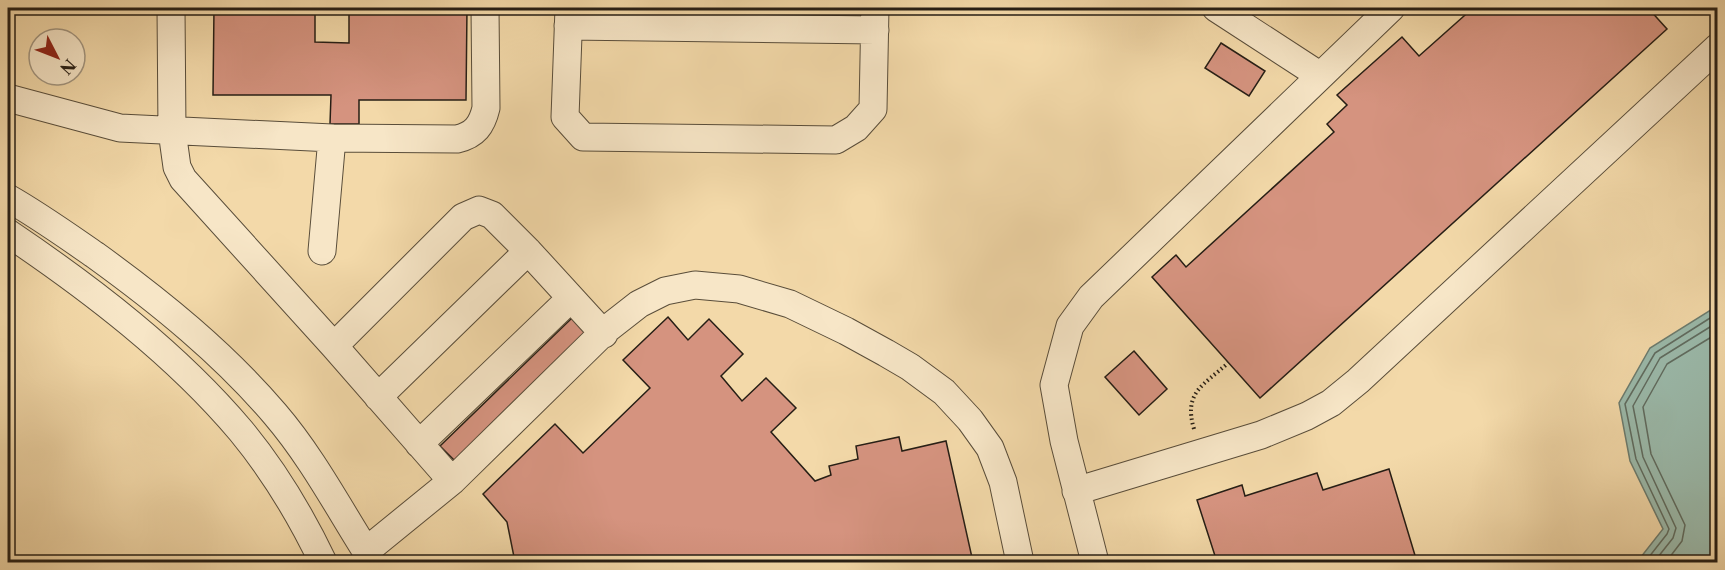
<svg xmlns="http://www.w3.org/2000/svg" width="1725" height="570" viewBox="0 0 1725 570" font-family="'Libre Caslon Text',serif">
	<style>
		.water { fill: #9bbaab; stroke: #6c7c6f; stroke-width: 1.5 }
		.lines { fill: none; stroke-linecap: round; stroke-linejoin: round }
		.shore { stroke: #606c60; stroke-width: 1.5 }
		.building { fill: #d5937f; stroke: #261e15; stroke-width: 1.5 }
		.minor-casing { stroke: #594d3a; stroke-width: 29 }
		.path { stroke: #261e15; stroke-width: 4; stroke-dasharray: 1.5 3; stroke-linecap: butt }
		.minor { stroke: #f7e6c7; stroke-width: 27 }
	</style>
	<rect width="100%" height="100%" fill="#f3d9a9"/>
	<filter id="stains"><feTurbulence type="fractalNoise" baseFrequency=".00333" numOctaves="4"/><feColorMatrix values="0 0 0 0 .2 0 0 0 0 .09 0 0 0 0 .02 0 0 0 .5 -.17"/></filter>
	<radialGradient id="worn" r=".72"><stop offset=".6" stop-color="#630" stop-opacity="0"/><stop offset="1" stop-color="#630" stop-opacity=".3"/></radialGradient>
	<path class="water" d="M 1717,306 L 1717,562 L 1637,562 L 1663,529 L 1630,461 L 1619,403 L 1650,348 Z"/>
	<g class="lines">
		<path class="shore" d="M 1645,562 L 1667,534 L 1669,529 L 1636,459 L 1625,404 L 1655,353 L 1718,313
			M 1654,562 L 1673,538 L 1676,528 L 1643,457 L 1633,406 L 1660,358 L 1718,322
			M 1666,562 L 1682,541 L 1685,525 L 1651,454 L 1643,407 L 1667,364 L 1718,333"/>
	</g>
	<path class="building" d="M 214,8 L 315,8 L 315,42 L 349,43 L 349,8 L 467,8 L 466,100 L 359,100 L 359,124 L 330,124 L 331,95 L 213,95 Z
		M 1473,8 L 1648,8 L 1667,29 L 1260,398 L 1152,277 L 1176,255 L 1186,267 L 1334,132 L 1327,124 L 1347,105 L 1337,95 L 1402,37 L 1419,56 Z
		M 1221,43 L 1265,71 L 1249,96 L 1205,68 Z
		M 573,317 L 594,339 L 462,468 L 440,446 Z
		M 668,317 L 688,340 L 709,319 L 743,354 L 721,376 L 742,401 L 766,378 L 796,408 L 771,432 L 815,481 L 831,475 L 829,466 L 858,459 L 856,446 L 899,437 L 902,451 L 946,441 L 973,562 L 515,562 L 507,522 L 483,494 L 555,424 L 583,453 L 650,388 L 623,360 Z
		M 1134,351 L 1167,389 L 1139,415 L 1105,377 Z
		M 1389,469 L 1417,562 L 1217,562 L 1197,500 L 1242,485 L 1245,496 L 1317,473 L 1323,490 Z"/>
	<g class="lines">
		<g class="minor-casing">
			<path id="minor" d="M 171,8 L 172,131 L 177,167 L 183,179 L 334,346 L 452,481
				M 569,8 L 565,117 L 583,137 L 836,140 L 856,128 L 873,109 L 875,8
				M 1216,8 L 1319,75
				M 568,26 L 875,30
				M 8,98 L 120,128 L 332,138 L 457,139 C 475,135 482,125 486,108 L 485,8
				M 8,198 C 38,215 66,235 95,255 C 160,302 223,353 275,414 C 311,456 337,505 366,551 L 371,562
				M 8,233 C 91,289 176,354 241,431 C 274,471 301,516 323,562
				M 322,251 L 332,138
				M 334,346 L 463,217 L 479,210 L 492,215 L 528,251 L 604,334
				M 378,397 L 528,251
				M 419,444 L 571,298
				M 1076,491 L 1261,435 L 1307,416 L 1331,403 L 1358,381 L 1718,47
				M 366,551 L 452,481 L 607,329 L 639,304 L 665,291 L 695,285 L 739,289 L 790,304 L 846,331 L 886,353 L 910,367 L 944,392 L 970,420 L 990,448 L 1003,482 L 1020,562
				M 1095,562 L 1064,441 L 1054,385 L 1070,326 L 1091,297 L 1391,8"/>
		</g>
		<path class="path" d="M 1194,429 C 1183,392 1204,385 1228,363"/>
		<use href="#minor" class="minor"/>
	</g>
	<rect width="1725" height="570" fill="none" stroke="#f3d9a9" stroke-width="30"/>
	<rect x="9" y="9" width="1707" height="552" fill="none" stroke="#261e15" stroke-width="3"/>
	<rect x="15" y="15" width="1695" height="540" fill="none" stroke="#261e15" stroke-width="1.5"/>
	<g transform="translate(57 57) rotate(132)"><circle r="28" fill="#f7e6c7" stroke="#a39680" stroke-width="1.5"/>
	<path d="M0-4.5L10 22L0 15L-10 22Z" fill="#8f2418"/>
	<text y="-9" font-size="16" font-weight="bold" text-anchor="middle" fill="#261e15">N</text>
	</g>
	<rect width="100%" height="100%" filter="url(#stains)"/>
	<rect width="100%" height="100%" fill="url(#worn)"/>
</svg>
